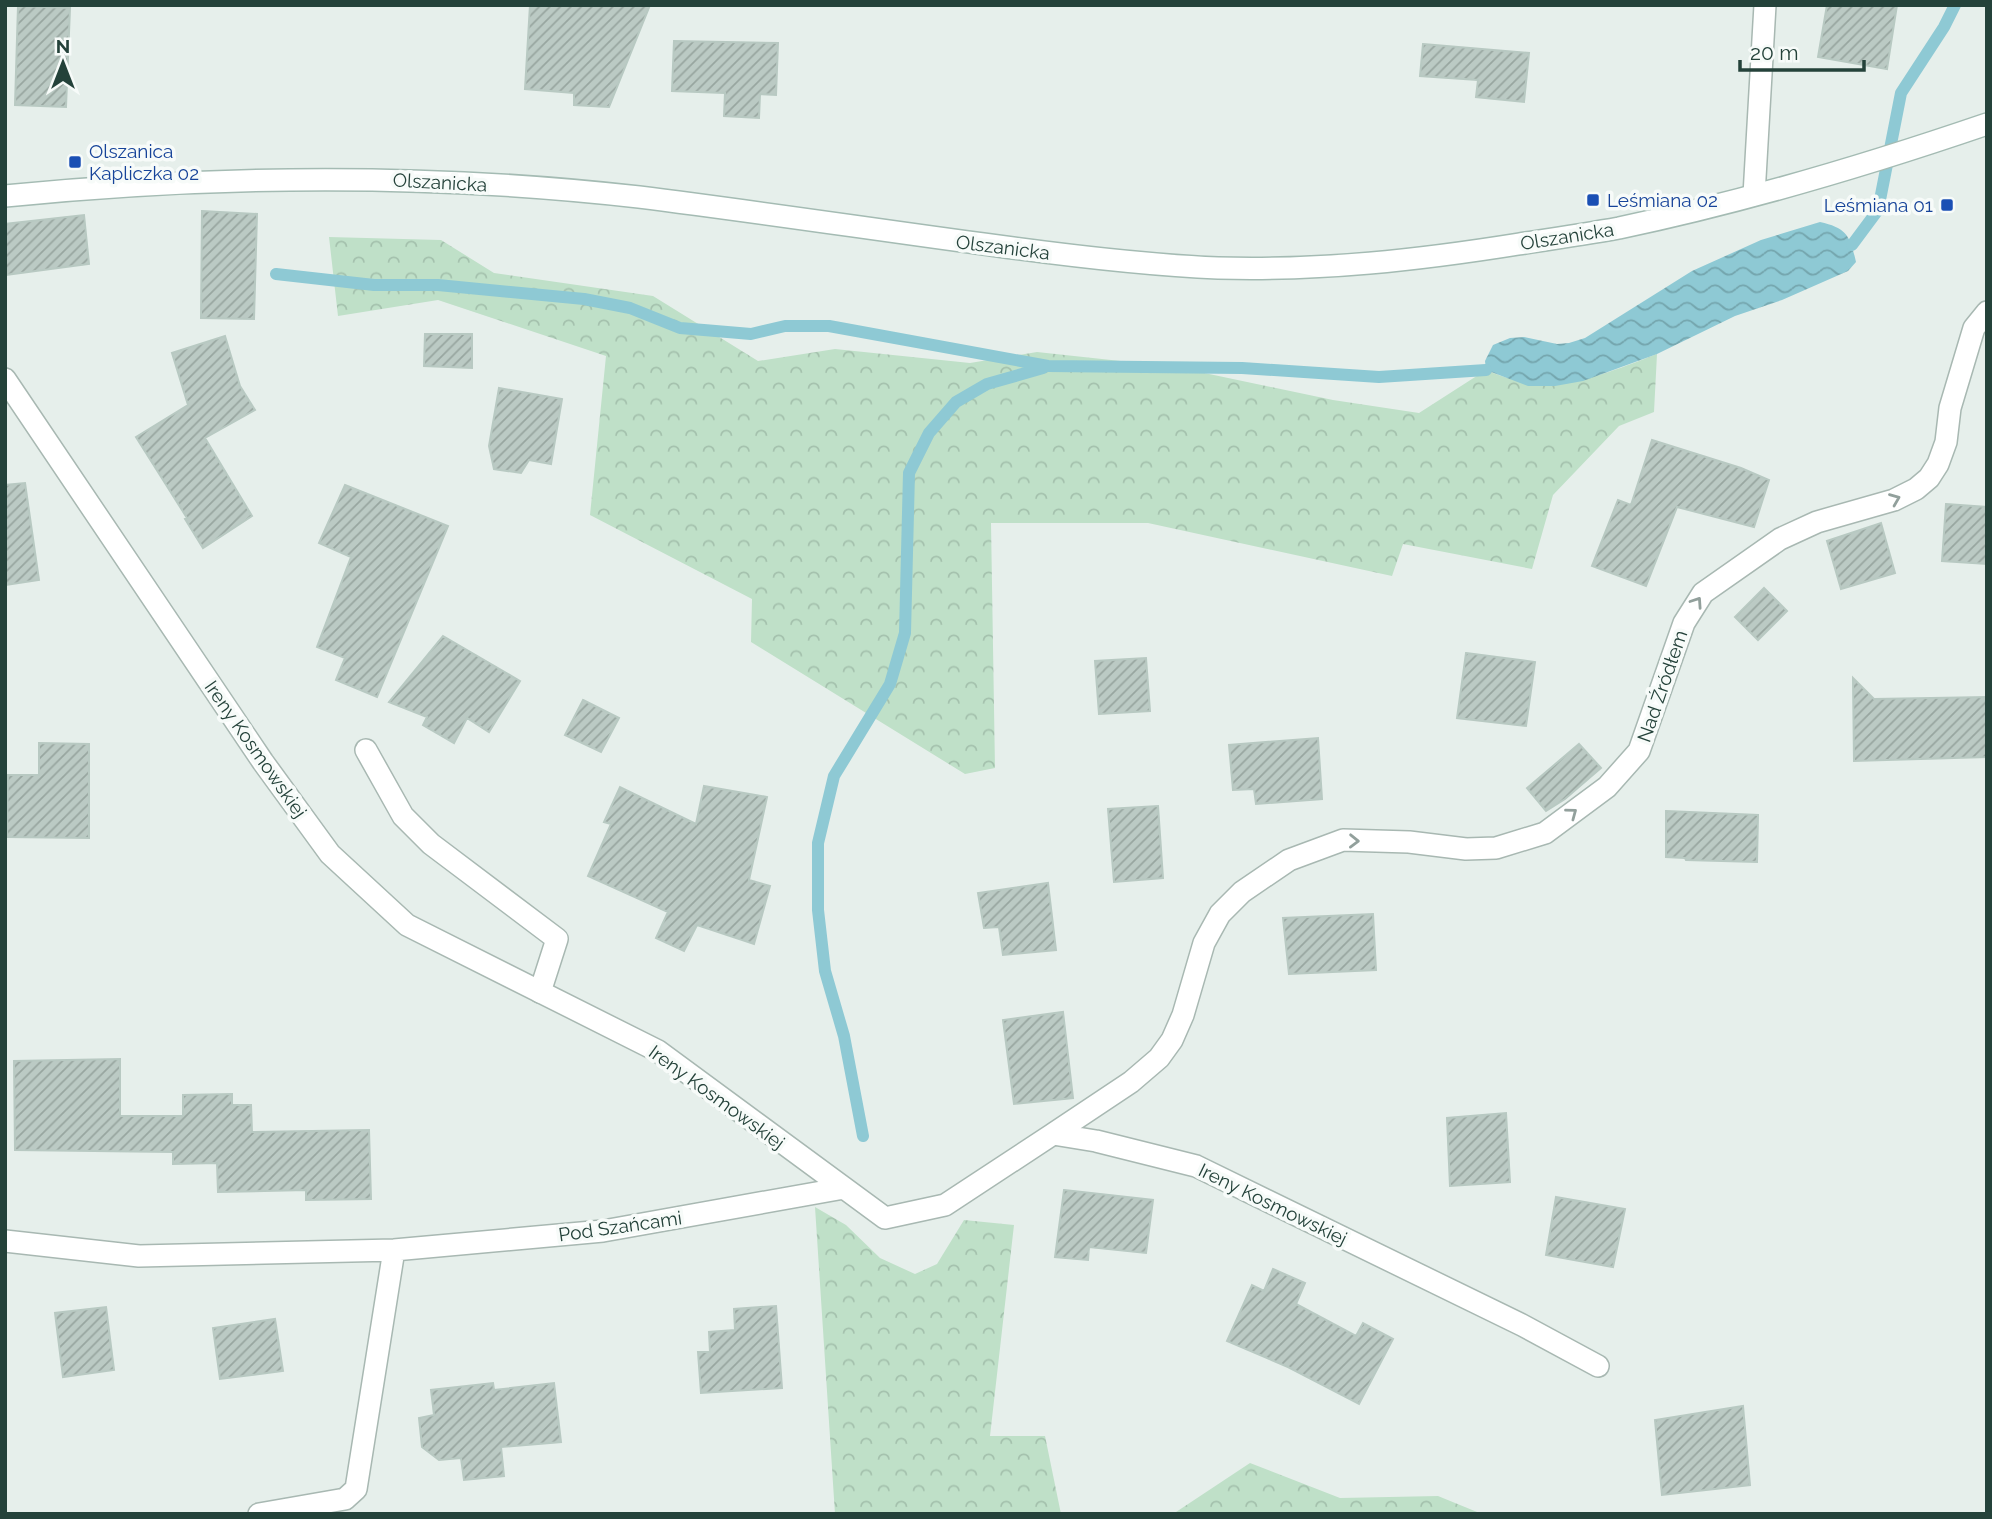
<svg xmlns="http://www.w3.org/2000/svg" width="1992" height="1519" viewBox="0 0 1992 1519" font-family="Raleway,sans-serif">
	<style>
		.forest { fill: url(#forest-crowns) }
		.water { fill: url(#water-waves) }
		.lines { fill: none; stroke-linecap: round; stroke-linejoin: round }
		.stream { stroke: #8ec9d4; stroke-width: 12 }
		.building { fill: url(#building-hatch); stroke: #b8c9c2; stroke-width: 2 }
		.lane-casing { stroke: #a8b8b2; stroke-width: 24 }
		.street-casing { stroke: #a8b8b2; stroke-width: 24 }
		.secondary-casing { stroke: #a4bbb3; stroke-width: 24 }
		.lane { stroke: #fff; stroke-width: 21 }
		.street { stroke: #fff; stroke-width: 21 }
		.secondary { stroke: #fff; stroke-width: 21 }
		.oneway { stroke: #92a09c }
		.transit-dot { fill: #1a4fb4; stroke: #f7fbf9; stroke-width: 2.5 }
		.labels { text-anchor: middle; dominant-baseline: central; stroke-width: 7; stroke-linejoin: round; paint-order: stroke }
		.transit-label { font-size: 19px; fill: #164399; stroke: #f7fbf9; text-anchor: start }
		.street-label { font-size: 19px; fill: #24423a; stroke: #f7fbf9 }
	</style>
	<defs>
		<pattern id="forest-crowns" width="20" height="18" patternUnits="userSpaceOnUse" patternTransform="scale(1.75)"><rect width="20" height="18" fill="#bfe0c8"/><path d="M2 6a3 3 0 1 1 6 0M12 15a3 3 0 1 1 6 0" fill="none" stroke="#a4c1ad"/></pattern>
		<pattern id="water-waves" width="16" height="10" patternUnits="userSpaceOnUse" patternTransform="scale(1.75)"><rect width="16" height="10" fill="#8ec9d4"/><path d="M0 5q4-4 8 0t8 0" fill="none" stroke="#74a5ad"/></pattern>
		<pattern id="building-hatch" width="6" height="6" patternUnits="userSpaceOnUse" patternTransform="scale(1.75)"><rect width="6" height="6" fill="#bbcac4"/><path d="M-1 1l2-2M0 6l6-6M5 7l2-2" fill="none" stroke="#98a6a0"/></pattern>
	</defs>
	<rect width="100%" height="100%" fill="#e6efeb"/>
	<path class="forest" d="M 329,237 L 441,240 L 494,273 L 653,296 L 758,361 L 835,349 L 970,363 L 1037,352 L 1176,367 L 1333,400 L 1419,413 L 1486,370 C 1551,399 1596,377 1657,354 L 1654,412 L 1619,426 L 1553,495 L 1532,569 L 1403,544 L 1392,576 L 1148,523 L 991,523 L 995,768 L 965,774 L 751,642 L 752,599 L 590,515 L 606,356 L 438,300 L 338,316 Z
		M 815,1207 L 846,1225 L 880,1258 L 915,1274 L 937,1264 L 964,1220 L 1014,1225 L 990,1436 L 1045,1436 L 1061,1514 L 835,1514 Z
		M 1250,1463 L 1340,1498 L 1438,1496 L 1482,1514 L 1173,1514 Z"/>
	<path class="water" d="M 1820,222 C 1847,228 1850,236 1856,262 L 1848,271 L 1782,300 L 1735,316 L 1657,354 L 1583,381 L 1555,386 L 1528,386 L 1486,370 L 1485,361 L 1493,345 L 1510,338 L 1524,337 L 1557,344 L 1569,343 L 1585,338 L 1692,271 L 1761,240 Z"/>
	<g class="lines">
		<path class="stream" d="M 1852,245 L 1878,210 L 1901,93 L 1944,27 L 1955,5
			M 276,274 L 374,285 L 438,285 L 584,299 L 630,308 L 680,328 L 751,334 L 785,326 L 829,326 L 1048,366 L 1242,368 L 1379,377 L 1486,370
			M 863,1136 L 844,1036 L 825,971 L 818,910 L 818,843 L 834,776 L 890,684 L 905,633 L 909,473 L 929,433 L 956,402 L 987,384 L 1043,368"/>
	</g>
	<path class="building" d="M 530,5 L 650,5 L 609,107 L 574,105 L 574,93 L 525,89 Z
		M 1827,5 L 1897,5 L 1887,69 L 1818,57 Z
		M 18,6 L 70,8 L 66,107 L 15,105 Z
		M 674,41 L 778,43 L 776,95 L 760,94 L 759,118 L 724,116 L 725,93 L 672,91 Z
		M 1423,44 L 1529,53 L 1524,102 L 1476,97 L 1478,80 L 1420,76 Z
		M 202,211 L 257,214 L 254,319 L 201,318 Z
		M 84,215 L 89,264 L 5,275 L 5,224 Z
		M 425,334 L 472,334 L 472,368 L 424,366 Z
		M 225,336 L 240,386 L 255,410 L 205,438 L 252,516 L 203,548 L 185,519 L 187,518 L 136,437 L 188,405 L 172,353 Z
		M 499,388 L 562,399 L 551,464 L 529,460 L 521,473 L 494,469 L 489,446 Z
		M 1652,440 L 1741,468 L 1769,480 L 1754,527 L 1677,507 L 1646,586 L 1592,566 L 1618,500 L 1631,505 Z
		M 25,483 L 39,580 L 5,585 L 5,485 Z
		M 345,485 L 448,526 L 377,697 L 336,680 L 345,658 L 317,647 L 351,557 L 319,543 Z
		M 1946,504 L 1987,507 L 1987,564 L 1942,561 Z
		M 1881,523 L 1895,573 L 1841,589 L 1827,541 Z
		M 1764,588 L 1787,611 L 1758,640 L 1735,617 Z
		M 443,636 L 520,681 L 489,732 L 467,718 L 454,743 L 423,725 L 427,717 L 389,702 Z
		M 1466,653 L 1535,662 L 1526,726 L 1457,718 Z
		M 1146,658 L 1150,711 L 1099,714 L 1095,661 Z
		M 1853,678 L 1874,699 L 1987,697 L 1987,757 L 1854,761 Z
		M 583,700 L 619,718 L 601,752 L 565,735 Z
		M 1318,738 L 1322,799 L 1256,804 L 1254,789 L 1233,790 L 1229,745 Z
		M 39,743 L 89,744 L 89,838 L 7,837 L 8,775 L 39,775 Z
		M 1579,744 L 1601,768 L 1565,799 L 1546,811 L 1527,788 Z
		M 704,786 L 767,797 L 749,880 L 770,886 L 754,944 L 697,925 L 684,951 L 656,938 L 668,912 L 588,876 L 611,824 L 604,822 L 620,787 L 696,824 Z
		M 1158,806 L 1163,878 L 1114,882 L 1108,809 Z
		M 1666,811 L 1758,815 L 1757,862 L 1686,860 L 1685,858 L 1666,857 Z
		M 1048,883 L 1056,950 L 1003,955 L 999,927 L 984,928 L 978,893 Z
		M 1373,914 L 1376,970 L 1289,974 L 1283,918 Z
		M 1063,1012 L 1073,1098 L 1014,1104 L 1003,1020 Z
		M 120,1059 L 120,1116 L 183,1116 L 183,1095 L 232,1094 L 232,1105 L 251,1105 L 252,1132 L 369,1130 L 371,1199 L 306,1200 L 306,1190 L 218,1192 L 217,1163 L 173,1164 L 173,1152 L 15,1150 L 14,1061 Z
		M 1506,1113 L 1510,1182 L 1450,1186 L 1447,1118 Z
		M 1064,1190 L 1153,1200 L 1146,1253 L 1089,1247 L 1088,1260 L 1055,1257 Z
		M 1556,1197 L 1625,1209 L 1613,1267 L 1546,1255 Z
		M 1273,1269 L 1305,1283 L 1296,1304 L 1356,1336 L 1363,1323 L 1393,1339 L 1359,1404 L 1288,1367 L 1227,1341 L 1252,1285 L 1264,1291 Z
		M 776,1306 L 782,1388 L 701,1393 L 698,1352 L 710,1352 L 709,1332 L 735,1330 L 734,1309 Z
		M 106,1307 L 114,1370 L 63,1377 L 55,1313 Z
		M 275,1319 L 283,1371 L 220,1379 L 213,1328 Z
		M 493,1383 L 494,1390 L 554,1383 L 561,1442 L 501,1447 L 504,1476 L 464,1480 L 461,1458 L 439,1460 L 422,1447 L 419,1418 L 434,1415 L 431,1390 Z
		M 1743,1406 L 1750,1485 L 1662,1495 L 1655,1420 Z"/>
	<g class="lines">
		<g class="lane-casing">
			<path id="lane" d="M 366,750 L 403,816 L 431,844 L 557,939 L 540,992"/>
		</g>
		<g class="street-casing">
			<path id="street" d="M 1754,195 L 1765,5
				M 5,379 L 263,762 L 330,854 L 407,925 L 658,1051 L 885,1218 L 945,1205 L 1053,1134 L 1096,1141 L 1196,1166 L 1522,1325 L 1598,1366
				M 1053,1134 L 1131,1082 L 1159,1058 L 1172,1040 L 1183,1015 L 1204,943 L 1220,914 L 1242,892 L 1289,860 L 1343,840 L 1409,842 L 1466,849 L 1496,848 L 1545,833 L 1607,787 L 1639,751 L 1684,623 L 1703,593 L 1780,539 L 1817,522 L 1894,500 L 1916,489 L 1929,478 L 1938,464 L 1946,442 L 1950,408 L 1974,328 L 1987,312
				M 5,1241 L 139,1256 L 394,1250 L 603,1231 L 844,1188
				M 259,1514 L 345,1499 L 356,1489 L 394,1250"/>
		</g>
		<g class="secondary-casing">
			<path id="secondary" d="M 5,196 C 216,175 428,173 639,197 C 759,212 878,230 998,246 C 1071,256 1145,265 1218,268 C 1320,271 1419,260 1519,244 C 1552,239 1586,234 1619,228 C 1743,202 1867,165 1987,124"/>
		</g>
		<use href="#lane" class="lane"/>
		<use href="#street" class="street"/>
		<use href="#secondary" class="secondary"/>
	</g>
	<defs><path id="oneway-chevron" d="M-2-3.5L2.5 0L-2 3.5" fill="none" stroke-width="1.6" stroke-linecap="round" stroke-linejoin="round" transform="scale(1.75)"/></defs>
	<g class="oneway">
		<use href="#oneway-chevron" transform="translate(1895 499) rotate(-22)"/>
		<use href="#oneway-chevron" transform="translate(1697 602) rotate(-56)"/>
		<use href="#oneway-chevron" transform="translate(1572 813) rotate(-37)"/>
		<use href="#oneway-chevron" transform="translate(1354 841) rotate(1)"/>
	</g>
	<g class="transit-dot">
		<rect x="68" y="155" width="14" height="14" rx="3.5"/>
		<rect x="1586" y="193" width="14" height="14" rx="3.5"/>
		<rect x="1940" y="198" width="14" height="14" rx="3.5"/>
	</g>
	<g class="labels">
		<g class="transit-label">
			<text x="89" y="151">Olszanica<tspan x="89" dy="22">Kapliczka 02</tspan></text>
			<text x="1607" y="200">Leśmiana 02</text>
			<text x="1933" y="205" text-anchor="end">Leśmiana 01</text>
		</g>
		<g class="street-label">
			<text transform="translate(440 182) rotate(3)">Olszanicka</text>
			<text transform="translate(1567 236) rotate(-9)">Olszanicka</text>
			<text transform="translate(1003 247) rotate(7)">Olszanicka</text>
			<text transform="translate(1662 686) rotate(-71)">Nad Źródłem</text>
			<text transform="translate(256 749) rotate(55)">Ireny Kosmowskiej</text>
			<text transform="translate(717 1097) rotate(36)">Ireny Kosmowskiej</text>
			<text transform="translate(1273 1204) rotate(26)">Ireny Kosmowskiej</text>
			<text transform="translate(620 1226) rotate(-8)">Pod Szańcami</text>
		</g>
	</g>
	<rect width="1992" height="1519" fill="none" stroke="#24423a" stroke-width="14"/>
	<g transform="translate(63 63)" stroke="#f7fbf9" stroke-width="5" paint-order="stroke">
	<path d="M0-5L12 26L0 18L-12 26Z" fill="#24423a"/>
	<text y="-10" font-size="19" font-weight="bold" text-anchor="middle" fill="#24423a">N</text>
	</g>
	<path d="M1740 60v10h124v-10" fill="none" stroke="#24423a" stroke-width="3.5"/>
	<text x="1750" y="60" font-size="21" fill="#24423a" stroke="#f7fbf9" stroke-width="5" paint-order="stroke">20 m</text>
</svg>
